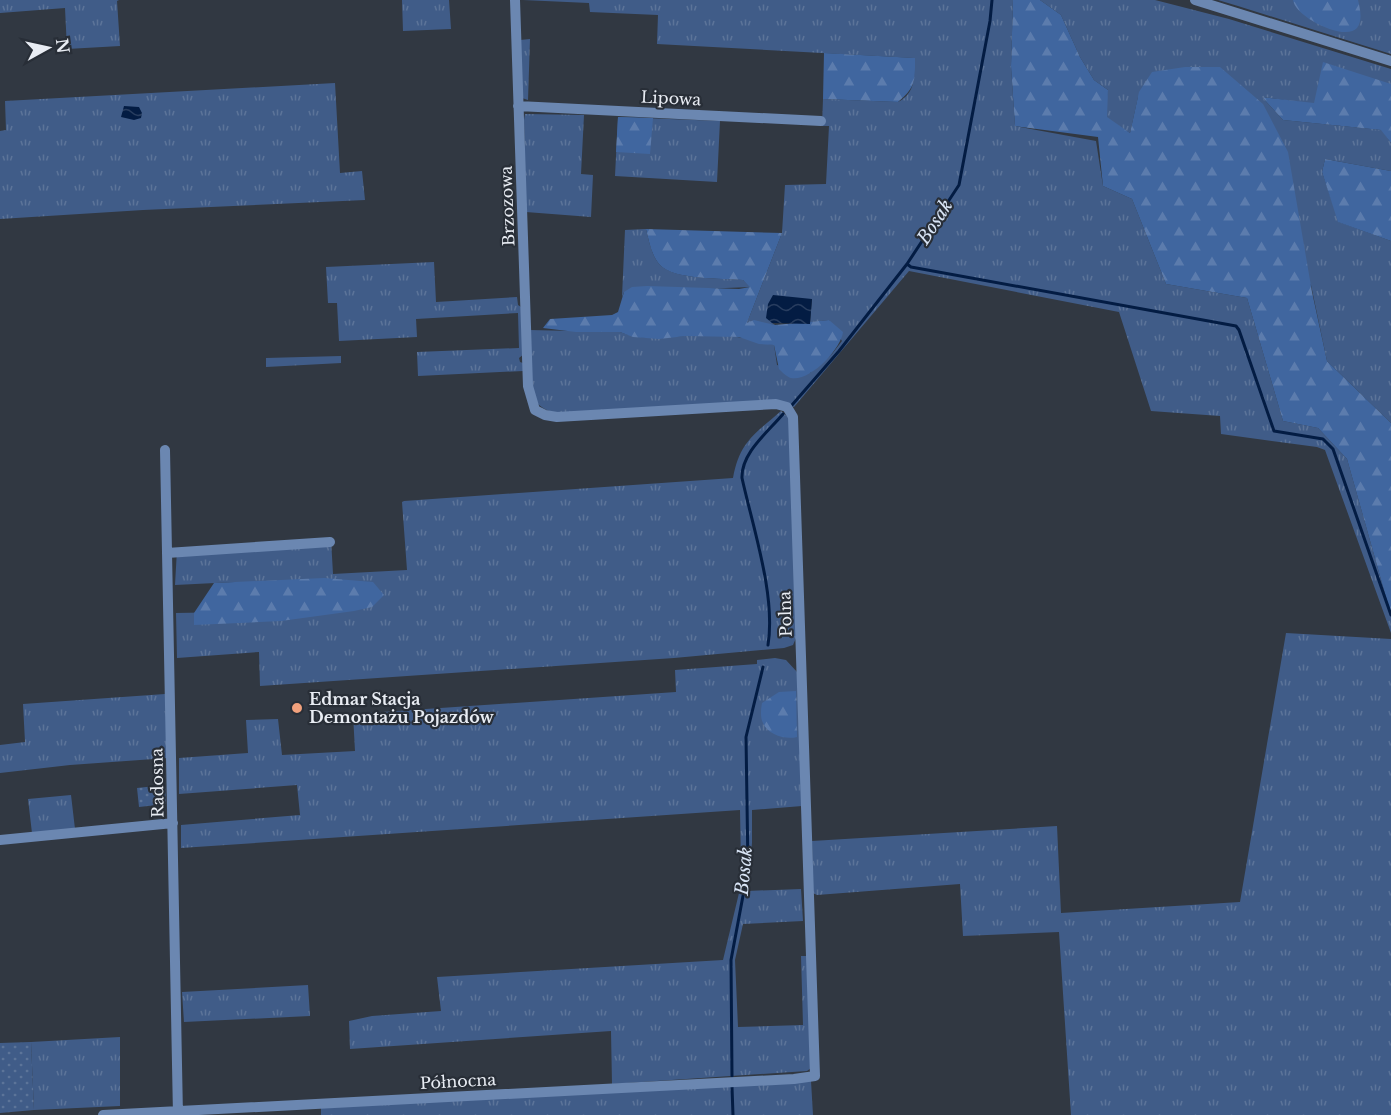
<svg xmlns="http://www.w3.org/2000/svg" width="1391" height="1115" viewBox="0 0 1391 1115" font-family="'Libre Baskerville',serif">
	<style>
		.grass { fill: url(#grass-tufts) }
		.forest { fill: url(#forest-firs) }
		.garden { fill: url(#garden-dots) }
		.water { fill: url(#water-waves) }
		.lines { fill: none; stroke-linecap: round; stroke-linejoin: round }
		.stream { stroke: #031c43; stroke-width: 3 }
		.street { stroke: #6b87b1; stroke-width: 10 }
		.poi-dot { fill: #f1a17d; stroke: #282e37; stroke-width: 2 }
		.labels { text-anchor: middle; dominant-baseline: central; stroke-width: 4.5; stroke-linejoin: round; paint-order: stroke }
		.street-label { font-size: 16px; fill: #e8ecf3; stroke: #282e37 }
		.poi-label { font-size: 16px; font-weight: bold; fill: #e8ecf3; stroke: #282e37; text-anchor: start }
		.water-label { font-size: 18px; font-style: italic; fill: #d9e5f6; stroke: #282e37 }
	</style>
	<defs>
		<pattern id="grass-tufts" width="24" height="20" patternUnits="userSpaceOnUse" patternTransform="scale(1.5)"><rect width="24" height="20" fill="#405c88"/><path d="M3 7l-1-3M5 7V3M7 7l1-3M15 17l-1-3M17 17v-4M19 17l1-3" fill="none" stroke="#5c7499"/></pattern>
		<pattern id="forest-firs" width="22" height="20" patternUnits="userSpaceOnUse" patternTransform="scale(1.5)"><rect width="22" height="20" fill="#40669f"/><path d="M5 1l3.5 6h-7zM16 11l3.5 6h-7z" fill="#5c7cad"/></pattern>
		<pattern id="garden-dots" width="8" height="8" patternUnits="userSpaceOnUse" patternTransform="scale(1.5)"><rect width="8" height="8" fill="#405c88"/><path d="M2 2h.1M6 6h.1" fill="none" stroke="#5c7499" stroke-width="1.8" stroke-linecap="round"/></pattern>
		<pattern id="water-waves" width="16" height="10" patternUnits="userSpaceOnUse" patternTransform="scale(1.5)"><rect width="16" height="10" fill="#031c43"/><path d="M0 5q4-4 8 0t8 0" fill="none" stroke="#283d5f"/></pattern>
	</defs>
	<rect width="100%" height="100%" fill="#313842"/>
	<path class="grass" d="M 0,0 L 119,0 L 117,1 L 120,46 L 67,49 L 65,8 L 0,13 Z
		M 402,0 L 449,0 L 451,29 L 403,31 Z
		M 523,0 L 1013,0 L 1011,66 L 1015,126 L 1096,141 L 1103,186 L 1132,199 L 1166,284 L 1247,298 L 1283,421 L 1318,428 L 1347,459 L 1391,615 L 1391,633 L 1325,450 L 1317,447 L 1221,434 L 1220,416 L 1151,411 L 1119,312 L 909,271 L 794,407 L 784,402 L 559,413 C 551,412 544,410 538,404 C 526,390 530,348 529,330 L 620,332 C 643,341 662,337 685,336 C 702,335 721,335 737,337 C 750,338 761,344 774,345 L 777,365 L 810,373 L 832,354 L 842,341 L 829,320 L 810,322 L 812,299 L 772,323 L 775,325 L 747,323 L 782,233 L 785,185 L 826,184 L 829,126 L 822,126 L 823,99 L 898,102 C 916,93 915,75 914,58 L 657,44 L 658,15 L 590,12 L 589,3 Z
		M 1040,0 L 1155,0 L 1229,19 L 1391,69 L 1391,84 L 1314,104 L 1262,97 L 1283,120 L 1382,130 L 1391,143 L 1391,171 L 1325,159 L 1322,172 L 1339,222 L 1391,241 L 1391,423 L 1327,361 L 1311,285 L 1138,97 L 1130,133 L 1104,117 L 1108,90 L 1094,80 L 1080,57 L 1061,15 Z
		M 1218,0 L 1391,0 L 1391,54 L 1238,6 Z
		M 530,39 L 528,100 L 522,98 L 520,40 Z
		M 335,83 L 340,173 L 362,171 L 365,200 L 143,210 L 0,219 L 0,131 L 6,130 L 5,101 Z
		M 525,114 L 584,115 L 581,174 L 593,175 L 591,217 L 526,212 L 524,120 Z
		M 618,117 L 720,121 L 717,182 L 615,176 Z
		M 646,229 C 649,241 651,255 660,265 C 674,280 722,278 743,280 L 751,287 L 624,292 L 622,297 L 625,230 Z
		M 434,262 L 436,302 L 517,297 L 518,305 L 521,307 L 524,354 L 519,358 L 520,362 L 523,363 L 523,371 L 418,376 L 417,352 L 519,348 L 518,313 L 416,319 L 417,337 L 339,341 L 337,303 L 328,303 L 326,267 Z
		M 341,356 L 341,363 L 266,367 L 266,358 Z
		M 781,411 L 787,416 L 791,423 L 796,638 L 793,645 L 784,648 L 674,658 L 260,686 L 259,652 L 177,658 L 176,613 L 234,612 L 235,582 L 175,585 L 177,550 L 331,539 L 333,574 L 407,570 L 402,502 L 404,501 L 733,478 C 740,441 755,434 781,411 Z
		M 1286,633 L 1391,639 L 1391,1115 L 1071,1115 L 1059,932 L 963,936 L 960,884 L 817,895 L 813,893 L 812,841 L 1057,826 L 1061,913 L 1240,902 Z
		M 775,658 L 786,660 L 797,672 L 802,806 L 752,810 L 752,843 L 747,891 L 801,889 L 803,921 L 743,924 L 735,960 L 738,1027 L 803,1025 L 801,956 L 807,956 L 811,1068 L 807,1071 L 612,1084 L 611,1031 L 350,1049 L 349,1021 L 372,1016 L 441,1011 L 437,977 L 723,960 L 739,893 L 741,866 L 740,810 L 181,848 L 181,825 L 300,815 L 297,785 L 179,794 L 179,758 L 248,753 L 246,720 L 278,719 L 282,755 L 355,751 L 353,714 L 676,692 L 675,670 L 757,664 L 757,660 Z
		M 165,694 L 168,758 L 70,765 L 0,773 L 0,745 L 25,742 L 23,704 Z
		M 71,795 L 75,829 L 32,833 L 28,799 Z
		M 308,985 L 310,1016 L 184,1022 L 182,992 Z
		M 120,1037 L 120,1106 L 34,1110 L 31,1042 Z
		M 811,1081 L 813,1115 L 321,1115 L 321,1108 Z"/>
	<path class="forest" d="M 1013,0 L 1040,0 L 1061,15 L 1080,57 L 1094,80 L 1108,90 L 1107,117 L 1130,133 L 1139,92 L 1152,72 L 1185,67 L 1220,67 L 1263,104 L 1288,152 L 1312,292 L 1327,361 L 1391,423 L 1391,615 L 1347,459 L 1318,428 L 1283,421 L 1247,298 L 1166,284 L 1132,199 L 1103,186 L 1098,137 L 1015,126 L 1011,66 Z
		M 1293,0 L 1358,0 C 1360,9 1363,20 1357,28 C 1345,42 1295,17 1293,0 Z
		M 824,53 L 915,58 C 915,80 916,87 898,102 L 823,99 Z
		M 1323,62 L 1391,84 L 1391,143 L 1381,130 L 1283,120 L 1262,97 L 1314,103 Z
		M 618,117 L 653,118 L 650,154 L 616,152 Z
		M 1325,159 L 1391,171 L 1391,241 L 1338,222 L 1322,172 Z
		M 646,229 L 782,233 L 747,323 L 754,320 L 775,325 L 829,320 L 843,332 C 841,349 810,382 791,378 C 787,377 782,372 779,369 L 774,345 L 759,344 L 739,337 L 686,336 L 659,339 L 633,337 L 620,332 L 576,332 L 543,328 L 550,319 L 612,315 L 618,312 L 624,292 L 632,287 L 647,286 L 739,289 L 750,287 L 743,280 C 722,278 673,280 660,265 C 651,255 649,241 646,229 Z
		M 324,578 L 373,582 L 384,595 L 372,607 L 354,611 L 281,621 L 194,625 L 194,613 L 214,583 Z
		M 796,691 L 797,737 C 786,740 768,735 763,723 C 760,717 761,709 762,703 L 779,692 Z"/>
	<path class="garden" d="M 165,785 L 166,804 L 139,807 L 137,788 Z
		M 31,1042 L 34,1110 L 0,1113 L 0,1043 Z"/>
	<path class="water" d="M 124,106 L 139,107 L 142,113 L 141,118 L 134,120 L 121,117 Z
		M 773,295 L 812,299 L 810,324 L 772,323 L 766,318 L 768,304 Z"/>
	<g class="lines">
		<path class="stream" d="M 907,264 L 911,267 L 1236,326 L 1239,330 L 1274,431 L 1323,439 L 1333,449 L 1391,615
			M 792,405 L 839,351 L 907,264 L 959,185 L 990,21 L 992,0
			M 768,645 C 776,596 753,528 742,478 C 741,453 768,432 783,414
			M 732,1076 L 731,960 L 748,869 L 746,737 L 763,667
			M 732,1087 L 733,1115"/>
		<path class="street" d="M 1195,0 L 1391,61
			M 518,106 L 821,121
			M 165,450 L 178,1115
			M 167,553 L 330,542
			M 0,840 L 173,823
			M 103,1115 L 794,1079 L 815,1076 L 793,417 L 787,407 L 776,404 L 557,417 L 545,415 L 535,410 L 528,386 L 515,0"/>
	</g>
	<circle class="poi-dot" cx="297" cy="708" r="6"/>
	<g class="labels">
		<g class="street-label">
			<text transform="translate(671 98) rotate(3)">Lipowa</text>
			<text transform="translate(507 206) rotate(-92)">Brzozowa</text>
			<text transform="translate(785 614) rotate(-92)">Polna</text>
			<text transform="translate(157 783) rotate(-91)">Radosna</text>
			<text transform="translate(458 1081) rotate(-3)">Północna</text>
		</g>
		<g class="poi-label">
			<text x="309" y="699">Edmar Stacja<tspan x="309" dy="18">Demontażu Pojazdów</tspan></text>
		</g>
		<g class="water-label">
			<text transform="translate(935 222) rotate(-57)">Bosak</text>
			<text transform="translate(744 871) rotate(-85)">Bosak</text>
		</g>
	</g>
	<g transform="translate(48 48) rotate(82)" stroke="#282e37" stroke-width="4.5" paint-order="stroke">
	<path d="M0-4.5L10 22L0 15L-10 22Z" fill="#e8ecf3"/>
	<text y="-9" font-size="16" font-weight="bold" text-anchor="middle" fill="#e8ecf3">N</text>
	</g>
</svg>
